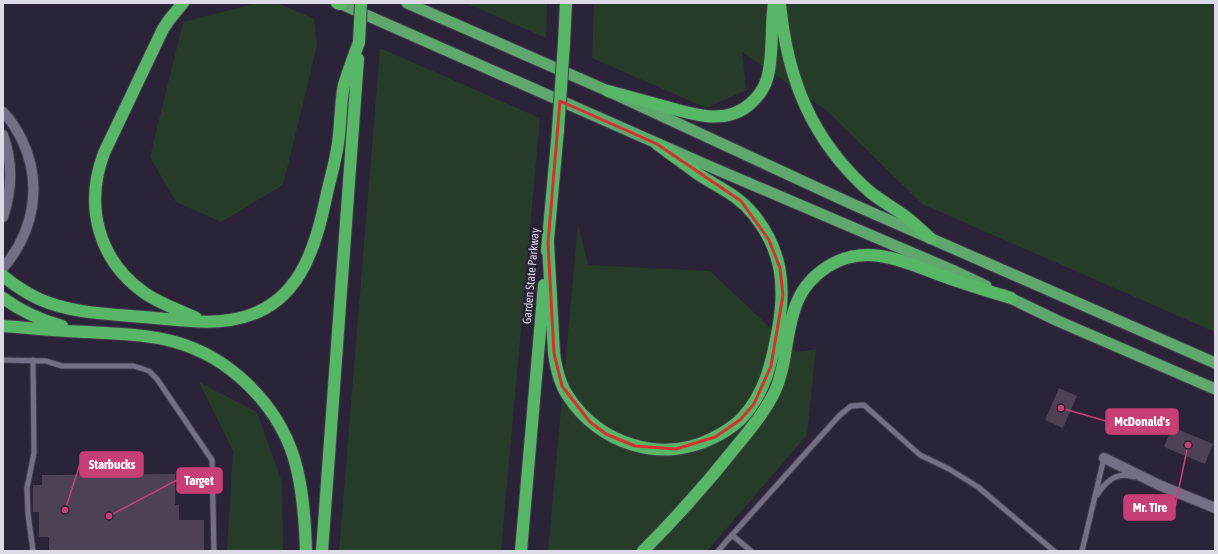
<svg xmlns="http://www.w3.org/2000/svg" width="1218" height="554" viewBox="0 0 1218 554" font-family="'Asap Condensed',sans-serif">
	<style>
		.green { fill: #263c28 }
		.building { fill: #4c4155 }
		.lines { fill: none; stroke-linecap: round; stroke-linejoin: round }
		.service-casing { stroke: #443d4e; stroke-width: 7 }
		.minor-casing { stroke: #443d4e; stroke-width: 12 }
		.tertiary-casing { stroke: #443d4e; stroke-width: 12 }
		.trunk-casing { stroke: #443d4e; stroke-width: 13 }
		.motorway-casing { stroke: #443d4e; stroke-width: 14 }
		.service { stroke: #766e85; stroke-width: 5 }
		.minor { stroke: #766e85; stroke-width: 10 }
		.tertiary { stroke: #766e85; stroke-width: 10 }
		.trunk { stroke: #5ea86d; stroke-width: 11 }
		.motorway { stroke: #58b667; stroke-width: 12 }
		.motorway-bridge-casing { stroke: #443d4e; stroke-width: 14; stroke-linecap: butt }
		.motorway-bridge { stroke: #58b667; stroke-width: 12 }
		.marked { fill: none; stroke: #d63132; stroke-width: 3; stroke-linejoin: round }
		.labels { text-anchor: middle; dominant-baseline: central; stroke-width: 4; stroke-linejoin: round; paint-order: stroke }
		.street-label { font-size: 12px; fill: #ddd9e6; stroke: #2b2337 }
		.leader { fill: none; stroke: #c73f77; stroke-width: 1.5 }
		.callout-dot { fill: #c73f77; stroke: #2b2337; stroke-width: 1.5 }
		.callout { fill: #c73f77; stroke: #c73f77; stroke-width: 1.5 }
		.callout-label { font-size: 13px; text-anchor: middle; font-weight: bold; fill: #fff }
	</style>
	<rect width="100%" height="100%" fill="#2b2337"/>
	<path class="green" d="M 257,3 L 278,3 L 314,19 L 317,46 L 283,185 L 221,222 L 176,202 L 150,157 L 183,22 Z
		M 466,3 L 547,3 L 546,38 Z
		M 594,3 L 1215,3 L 1215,332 L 922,204 L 826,110 L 742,52 L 746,90 L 709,107 L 704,107 L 592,58 Z
		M 380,48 L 540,118 L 501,551 L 339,551 Z
		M 578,224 L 588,265 L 710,271 L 796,352 L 816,349 L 807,435 L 707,551 L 548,551 Z
		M 199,382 L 257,412 L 282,483 L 283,551 L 227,551 L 233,451 Z"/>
	<path class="building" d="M 1059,388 L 1077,396 L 1063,428 L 1045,420 Z
		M 1172,427 L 1213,444 L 1205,464 L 1164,447 Z
		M 175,474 L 175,505 L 179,505 L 179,520 L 204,520 L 204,551 L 49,551 L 49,537 L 39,537 L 39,512 L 33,512 L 33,485 L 42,485 L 42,475 Z"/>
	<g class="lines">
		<g class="service-casing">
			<path id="service" d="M 3,360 L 46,361 L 62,366 L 134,366 L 149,371 L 157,379 L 212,460 L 214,551
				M 33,360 L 34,453 L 27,488 L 28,514 L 33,551
				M 1097,495 C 1106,481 1117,471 1134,477
				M 718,551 L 732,535
				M 751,551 L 732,535 L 839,416 L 851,406 L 864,405 L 920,455 L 949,469 L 978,487 L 1054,551
				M 1082,551 L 1104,458"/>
		</g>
		<g class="minor-casing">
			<path id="minor" d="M 1104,458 L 1159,485 L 1215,508"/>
		</g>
		<g class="tertiary-casing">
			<path id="tertiary" d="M 3,112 C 11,120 17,130 22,140 C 43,184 34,232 3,268
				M 3,135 C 13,162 12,190 3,217"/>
		</g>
		<g class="trunk-casing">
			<path id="trunk" d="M 339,3 L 704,164 L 952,270 L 986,286
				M 407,3 L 608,91 L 852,204 L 1215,363
				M 1004,295 L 1058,321 L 1215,389"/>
		</g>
		<g class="motorway-casing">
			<path id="motorway" d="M 183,3 L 169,20 L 163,29 L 104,153 C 84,206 98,261 146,294 C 161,304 179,310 196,318
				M 337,3 L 340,4
				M 780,3 C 787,79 812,141 870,192 C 881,201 894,208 905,216 C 914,223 922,231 930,238
				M 564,43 L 566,3
				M 608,91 C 626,96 645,101 663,106 C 692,114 725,126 750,104 C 758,97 764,89 767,79 C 774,55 770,28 774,3
				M 548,243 L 554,353 C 556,368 559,383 568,396 C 599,444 661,464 713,438 C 723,433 733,427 741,419 C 765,394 772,362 778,329 C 786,286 782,250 754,215 C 737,194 719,188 698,174 C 684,164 671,154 657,144
				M 547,251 L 558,130
				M 3,276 C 14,285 26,293 39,299 C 75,315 116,314 155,318 C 180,320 206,324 230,320 C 298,310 315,251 327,193 C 331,176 336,159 338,143 C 341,124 340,104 344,85 C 348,71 354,56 359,42
				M 3,298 C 21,311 40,320 62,326
				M 3,326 C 31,328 59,331 88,332 C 117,334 147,334 175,342 C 230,357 277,404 294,458 C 303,488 305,520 306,551
				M 322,551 L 358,59
				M 521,551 L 544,285
				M 643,551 C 677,517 709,481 739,443 C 752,427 766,410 775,391 C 788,362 785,329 798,300 C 804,286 815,275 827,267 C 869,240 910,265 951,279 C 971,286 991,292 1011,298"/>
		</g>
		<use href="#service" class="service"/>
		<use href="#minor" class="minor"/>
		<use href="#tertiary" class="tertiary"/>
		<use href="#trunk" class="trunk"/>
		<use href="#motorway" class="motorway"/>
		<g class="motorway-bridge-casing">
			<path id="motorway-bridge" d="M 359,42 L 361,3
				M 558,130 L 564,43"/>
		</g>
		<use href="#motorway-bridge" class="motorway-bridge"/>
	</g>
	<path class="marked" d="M 560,101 L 657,144 L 741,201 L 769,240 L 780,268 L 783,295 L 771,366 L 754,404 L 740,420 L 715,437 L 676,449 L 635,446 L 606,434 L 590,422 L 562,386 L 554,353 L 548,243 Z"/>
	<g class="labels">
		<g class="street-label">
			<text transform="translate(531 276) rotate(-85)">Garden State Parkway</text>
		</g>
	</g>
	<path class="leader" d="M1061 408L1106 421M65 510L80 464M109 516L177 480M1188 445L1175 507"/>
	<g class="callout-dot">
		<circle cx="1061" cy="408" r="4"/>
		<circle cx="65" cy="510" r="4"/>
		<circle cx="109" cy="516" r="4"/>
		<circle cx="1188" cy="445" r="4"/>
	</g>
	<g class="callout">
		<rect x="1106" y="409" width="72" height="25" rx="4"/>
		<rect x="80" y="452" width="63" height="25" rx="4"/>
		<rect x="177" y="468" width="45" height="25" rx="4"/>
		<rect x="1124" y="495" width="51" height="25" rx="4"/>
	</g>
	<g class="callout-label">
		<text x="1142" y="426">McDonald's</text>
		<text x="112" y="469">Starbucks</text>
		<text x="199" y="485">Target</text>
		<text x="1150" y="512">Mr. Tire</text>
	</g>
	<rect width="1218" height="554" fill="none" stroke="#ddd9e6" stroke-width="8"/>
</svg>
